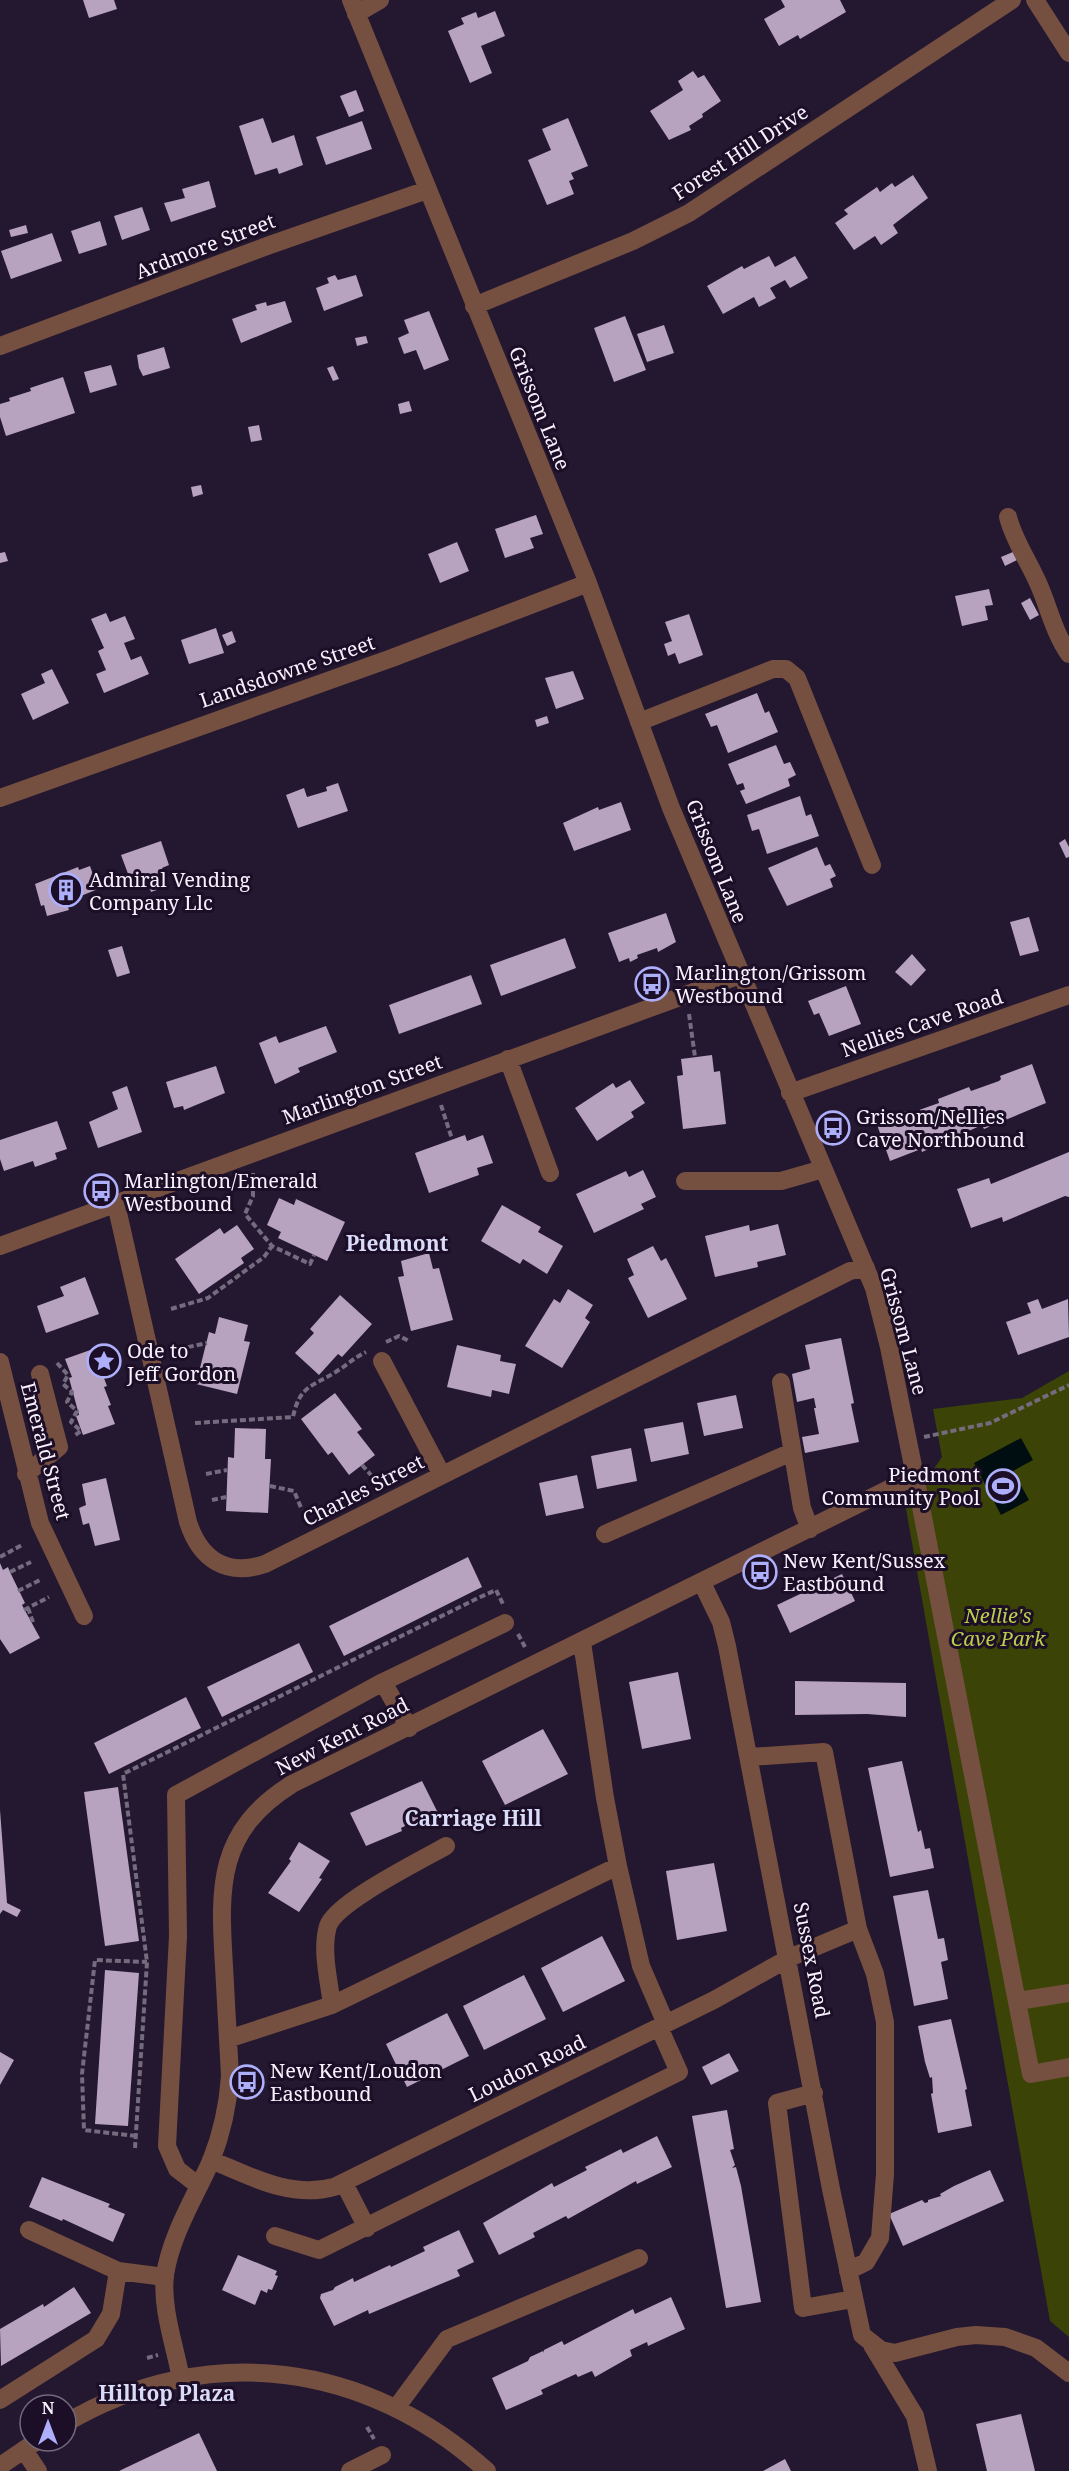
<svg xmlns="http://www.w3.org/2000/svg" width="1069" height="2471" viewBox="0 0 1069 2471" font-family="'Noto Serif',serif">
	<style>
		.green { fill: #3b4406 }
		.water { fill: #000e11 }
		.building { fill: #b7a2c0 }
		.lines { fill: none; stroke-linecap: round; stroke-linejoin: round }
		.path { stroke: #756b7f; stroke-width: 4; stroke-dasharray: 6 3; stroke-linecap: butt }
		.minor { stroke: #754f40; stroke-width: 18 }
		.labels { text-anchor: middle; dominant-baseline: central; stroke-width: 6; stroke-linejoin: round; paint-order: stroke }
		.street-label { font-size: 20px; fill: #f7f1fe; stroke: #1b0e26 }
		.poi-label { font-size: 20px; fill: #f7f1fe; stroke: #1b0e26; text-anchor: start }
		.park-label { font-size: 20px; font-style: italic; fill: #b9ce4c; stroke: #1b0e26 }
		.neighbourhood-label { font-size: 21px; font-weight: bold; fill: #d9dbf8; stroke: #1b0e26 }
	</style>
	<rect width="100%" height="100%" fill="#241730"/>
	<path class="green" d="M 1069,1371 L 1069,2337 L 1050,2321 L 906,1509 L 942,1457 L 933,1409 L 1022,1398 Z"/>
	<path class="water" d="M 1021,1438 L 1033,1460 L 1013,1471 L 1029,1500 L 1001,1515 L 974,1463 Z"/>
	<path class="building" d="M 83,0 L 114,0 L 117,9 L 89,18 Z
		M 781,0 L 840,0 L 846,12 L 800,39 L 798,35 L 779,46 L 764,19 L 785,7 Z
		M 495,11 L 505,36 L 481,46 L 492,73 L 470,83 L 448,31 L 464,24 L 461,18 L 476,12 L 478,18 Z
		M 693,71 L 698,78 L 704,75 L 721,101 L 702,114 L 703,117 L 689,126 L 691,130 L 669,140 L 650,111 L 683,90 L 678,81 Z
		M 356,90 L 364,111 L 349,117 L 340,96 Z
		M 263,118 L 272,143 L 294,135 L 303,165 L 279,174 L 277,168 L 255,175 L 239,126 Z
		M 568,118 L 588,166 L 571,173 L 574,179 L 569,181 L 574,194 L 547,205 L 528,160 L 551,150 L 542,129 Z
		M 362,121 L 372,149 L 326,165 L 316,137 Z
		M 913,175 L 928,198 L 893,225 L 898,233 L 881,245 L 875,236 L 854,250 L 835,223 L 848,214 L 844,210 L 877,187 L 880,192 L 892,183 L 895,187 Z
		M 209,181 L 216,207 L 171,222 L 164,203 L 185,198 L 182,189 Z
		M 142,207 L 150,230 L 122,240 L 114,216 Z
		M 100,221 L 107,245 L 79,254 L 71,231 Z
		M 26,225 L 28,233 L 11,237 L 9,230 Z
		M 52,233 L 62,261 L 11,279 L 1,251 Z
		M 769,256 L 775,267 L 795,256 L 808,278 L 790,288 L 785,280 L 770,288 L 776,298 L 759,307 L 754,297 L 723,314 L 707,286 L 742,266 L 744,269 Z
		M 335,275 L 338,280 L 356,275 L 363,296 L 324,311 L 316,288 L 329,283 L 327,278 Z
		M 285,301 L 292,322 L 241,343 L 232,319 L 257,310 L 255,305 L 266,302 L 267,306 Z
		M 429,311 L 449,360 L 424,370 L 416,350 L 404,354 L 398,338 L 409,333 L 404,320 Z
		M 625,316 L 646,370 L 614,382 L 594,328 Z
		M 664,325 L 674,353 L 647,362 L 637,334 Z
		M 366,336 L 368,343 L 357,346 L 355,338 Z
		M 164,347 L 170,368 L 143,376 L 139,368 L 137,355 Z
		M 111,365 L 117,385 L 90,393 L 84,372 Z
		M 333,366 L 339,379 L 333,381 L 327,368 Z
		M 63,377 L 75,413 L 6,436 L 0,417 L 0,404 L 10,401 L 9,398 L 31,391 L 30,388 Z
		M 409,401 L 412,411 L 400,414 L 398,404 Z
		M 259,425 L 262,440 L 251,442 L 248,427 Z
		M 201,485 L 203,494 L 193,497 L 191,487 Z
		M 536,515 L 543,534 L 530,538 L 534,548 L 505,558 L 495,529 Z
		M 457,542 L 469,571 L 440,583 L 428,554 Z
		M 5,552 L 8,561 L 0,563 L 0,553 Z
		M 1013,552 L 1017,560 L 1005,566 L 1001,557 Z
		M 989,589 L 993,605 L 985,606 L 988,620 L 962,626 L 955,596 Z
		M 1030,598 L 1039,615 L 1030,620 L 1021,603 Z
		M 106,613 L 110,622 L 125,616 L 135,639 L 124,643 L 131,660 L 141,656 L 149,674 L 104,693 L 96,674 L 106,670 L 98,651 L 104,648 L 91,619 Z
		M 689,614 L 703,655 L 679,664 L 675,653 L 668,656 L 664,644 L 672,641 L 665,622 Z
		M 216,628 L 224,653 L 189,664 L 181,640 Z
		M 232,631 L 236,642 L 227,646 L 222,635 Z
		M 52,669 L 69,703 L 33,720 L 21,694 L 45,683 L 41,674 Z
		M 573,671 L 584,699 L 556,709 L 545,678 Z
		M 757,693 L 765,713 L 769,711 L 778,732 L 728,753 L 717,725 L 711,727 L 705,714 Z
		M 547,716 L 549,723 L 537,727 L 535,720 Z
		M 776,745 L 784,764 L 790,762 L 796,775 L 788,779 L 790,786 L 746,804 L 740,791 L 745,789 L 743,783 L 737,785 L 728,764 Z
		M 338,783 L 348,811 L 298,828 L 286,795 L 304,788 L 307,797 L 327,791 L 326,787 Z
		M 800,796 L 806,816 L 811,814 L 819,836 L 767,854 L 759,829 L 752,831 L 747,815 Z
		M 621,802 L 631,830 L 574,851 L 563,823 L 598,807 L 599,810 Z
		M 1065,839 L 1069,847 L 1069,857 L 1066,858 L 1059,843 Z
		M 161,841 L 169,865 L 162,868 L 168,886 L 151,892 L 145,874 L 130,879 L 121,855 Z
		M 817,847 L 825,866 L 830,864 L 836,876 L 830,879 L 833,887 L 787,906 L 768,868 Z
		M 90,866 L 98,889 L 66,902 L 69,910 L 47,916 L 44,905 L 41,906 L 35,884 L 78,867 L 79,870 Z
		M 666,913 L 676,942 L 658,952 L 657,948 L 637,955 L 638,958 L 630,962 L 629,958 L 619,962 L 608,933 Z
		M 1029,917 L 1039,951 L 1020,956 L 1010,922 Z
		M 565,938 L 576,968 L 501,996 L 490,965 Z
		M 122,946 L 130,973 L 117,977 L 108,950 Z
		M 912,954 L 926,970 L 911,986 L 895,972 Z
		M 471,975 L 482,1004 L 399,1034 L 389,1005 Z
		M 846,986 L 861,1024 L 829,1036 L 819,1013 L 814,1015 L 808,1001 Z
		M 326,1026 L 337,1052 L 298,1068 L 300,1072 L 275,1084 L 259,1043 L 276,1036 L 279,1043 Z
		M 712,1055 L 714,1072 L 720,1071 L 726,1124 L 683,1129 L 677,1076 L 683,1075 L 681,1059 Z
		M 1032,1064 L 1046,1103 L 984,1129 L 982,1125 L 922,1152 L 921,1149 L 890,1161 L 876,1122 L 907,1111 L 908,1114 L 936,1104 L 939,1103 L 938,1099 L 969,1087 L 971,1091 L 999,1081 L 1001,1079 L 1000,1076 Z
		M 216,1066 L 225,1093 L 184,1110 L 183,1106 L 174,1108 L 166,1082 Z
		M 630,1080 L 645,1103 L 631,1112 L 634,1117 L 597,1141 L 575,1108 L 613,1083 L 616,1088 Z
		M 127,1086 L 142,1132 L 98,1148 L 89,1122 L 118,1109 L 112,1092 Z
		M 57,1121 L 67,1149 L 55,1153 L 57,1159 L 35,1167 L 33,1161 L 4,1171 L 0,1159 L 0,1140 Z
		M 465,1135 L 467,1141 L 483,1135 L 493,1163 L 477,1168 L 479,1175 L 429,1193 L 415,1153 Z
		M 1069,1152 L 1069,1197 L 1065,1196 L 1003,1222 L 1002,1217 L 971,1228 L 957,1189 L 989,1178 L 991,1184 Z
		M 643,1170 L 656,1197 L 641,1204 L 644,1209 L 594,1233 L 576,1194 L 626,1171 L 629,1177 Z
		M 279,1198 L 294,1205 L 296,1199 L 345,1222 L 327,1261 L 278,1238 L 281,1232 L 267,1225 Z
		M 502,1205 L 541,1227 L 538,1232 L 563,1246 L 547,1274 L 523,1259 L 520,1264 L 481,1241 Z
		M 778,1224 L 786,1255 L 757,1262 L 758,1267 L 715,1277 L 705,1236 L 749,1225 L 750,1231 Z
		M 237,1225 L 254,1249 L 241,1258 L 244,1263 L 199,1294 L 175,1259 L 220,1228 L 224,1234 Z
		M 653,1246 L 661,1261 L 666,1258 L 687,1299 L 648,1318 L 628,1278 L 634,1275 L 627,1259 Z
		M 429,1253 L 433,1269 L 439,1268 L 453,1320 L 411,1331 L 398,1277 L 404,1276 L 401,1261 Z
		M 85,1277 L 99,1314 L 46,1333 L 37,1306 L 64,1296 L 60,1287 Z
		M 568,1289 L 593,1305 L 585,1318 L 590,1322 L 562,1368 L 525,1346 L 554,1299 L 560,1303 Z
		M 340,1295 L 372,1324 L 342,1357 L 338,1354 L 319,1375 L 295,1353 L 314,1333 L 310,1329 Z
		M 1038,1299 L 1042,1309 L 1068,1299 L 1069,1337 L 1018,1355 L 1006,1322 L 1031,1313 L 1027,1303 Z
		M 219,1317 L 248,1325 L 244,1341 L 250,1342 L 237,1394 L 196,1384 L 209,1332 L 215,1334 Z
		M 841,1338 L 854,1403 L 851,1404 L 859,1442 L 805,1453 L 802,1437 L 819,1434 L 814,1408 L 816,1408 L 814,1398 L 797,1402 L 792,1374 L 810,1369 L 805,1345 Z
		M 457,1345 L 501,1355 L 500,1361 L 516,1364 L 509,1394 L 492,1390 L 491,1397 L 447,1387 Z
		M 96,1348 L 103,1367 L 100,1368 L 107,1386 L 104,1387 L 111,1405 L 108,1406 L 115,1424 L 83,1435 L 76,1416 L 79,1415 L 69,1378 L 72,1377 L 65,1359 Z
		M 335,1393 L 362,1429 L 357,1432 L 375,1455 L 349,1475 L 332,1452 L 328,1455 L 301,1419 Z
		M 736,1395 L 743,1428 L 704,1436 L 697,1403 Z
		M 683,1422 L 689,1454 L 651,1462 L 644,1429 Z
		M 235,1428 L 266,1429 L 265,1459 L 271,1459 L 268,1513 L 226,1511 L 228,1457 L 234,1458 Z
		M 631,1448 L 637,1481 L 597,1489 L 591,1456 Z
		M 577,1475 L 584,1508 L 546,1516 L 539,1483 Z
		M 106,1478 L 120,1540 L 95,1546 L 89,1523 L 83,1525 L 79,1508 L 86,1505 L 82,1484 Z
		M 468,1557 L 482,1587 L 344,1656 L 329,1626 Z
		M 0,1563 L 3,1570 L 8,1567 L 10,1572 L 25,1603 L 22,1605 L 40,1638 L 10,1654 L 0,1639 Z
		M 842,1574 L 855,1601 L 790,1633 L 777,1605 Z
		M 299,1643 L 313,1672 L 222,1717 L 207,1687 Z
		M 678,1672 L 691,1739 L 642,1749 L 629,1682 Z
		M 795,1681 L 906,1683 L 906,1717 L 867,1714 L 795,1715 Z
		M 186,1697 L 201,1728 L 109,1774 L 94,1743 Z
		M 543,1729 L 568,1774 L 505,1805 L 482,1761 Z
		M 902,1761 L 918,1832 L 921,1830 L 925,1849 L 930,1848 L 934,1868 L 890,1877 L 868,1768 Z
		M 422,1781 L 438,1813 L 420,1822 L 419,1819 L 401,1828 L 402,1831 L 366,1846 L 350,1813 Z
		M 118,1787 L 139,1941 L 105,1946 L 84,1792 Z
		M 0,1810 L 7,1903 L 21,1910 L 17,1917 L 3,1910 L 0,1914 Z
		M 299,1842 L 330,1861 L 319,1878 L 322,1879 L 299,1912 L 268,1893 L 291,1861 L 289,1859 Z
		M 714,1863 L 727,1931 L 677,1940 L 666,1871 Z
		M 928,1890 L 938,1939 L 944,1938 L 948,1960 L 941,1962 L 948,1999 L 914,2006 L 893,1896 Z
		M 602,1936 L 625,1981 L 563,2012 L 541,1968 Z
		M 105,1970 L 139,1973 L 128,2126 L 95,2124 Z
		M 524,1975 L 546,2019 L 484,2050 L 463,2006 Z
		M 447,2013 L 469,2056 L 407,2087 L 386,2044 Z
		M 951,2019 L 967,2089 L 965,2090 L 972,2126 L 938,2133 L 931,2094 L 933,2093 L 932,2077 L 930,2078 L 925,2062 L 918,2026 Z
		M 0,2052 L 14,2060 L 0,2085 Z
		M 729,2053 L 739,2071 L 711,2085 L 702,2067 Z
		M 727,2110 L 734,2149 L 730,2150 L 735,2165 L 732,2168 L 736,2167 L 741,2186 L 761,2302 L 726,2308 L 692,2116 Z
		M 657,2136 L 672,2167 L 637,2184 L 636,2181 L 568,2219 L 566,2216 L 533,2233 L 535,2237 L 499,2255 L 483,2223 L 552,2183 L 554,2187 L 587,2170 L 585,2167 L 621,2149 L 623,2153 Z
		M 990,2170 L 1004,2201 L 903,2246 L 889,2214 L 922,2200 L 925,2203 L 928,2202 L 928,2200 L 941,2196 L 940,2194 L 954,2186 Z
		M 42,2177 L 110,2204 L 108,2207 L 125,2214 L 113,2242 L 63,2219 L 62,2221 L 29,2207 Z
		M 459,2230 L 474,2262 L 457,2270 L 460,2276 L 369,2314 L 368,2310 L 334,2326 L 320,2298 L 321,2294 L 333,2290 L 335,2287 L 353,2278 L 354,2282 L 390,2265 L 391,2267 L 425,2251 L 423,2247 Z
		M 238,2255 L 277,2271 L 275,2275 L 278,2276 L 272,2290 L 268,2289 L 267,2293 L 261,2290 L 255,2305 L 222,2290 Z
		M 74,2287 L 91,2313 L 1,2366 L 0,2329 L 43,2304 L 44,2307 Z
		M 671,2297 L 685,2329 L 648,2346 L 647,2342 L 630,2350 L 632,2356 L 595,2377 L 592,2371 L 578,2377 L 576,2374 L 541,2390 L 543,2394 L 506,2410 L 492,2378 L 528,2361 L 530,2357 L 543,2351 L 543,2353 L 544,2350 L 562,2341 L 564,2345 L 633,2309 L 635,2314 Z
		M 1021,2414 L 1035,2471 L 987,2471 L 976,2424 Z
		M 199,2433 L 217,2471 L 119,2471 Z
		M 785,2459 L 791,2471 L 763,2471 Z"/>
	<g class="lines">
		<path class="path" d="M 689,1014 L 695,1057
			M 441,1105 L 452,1139
			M 253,1173 L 253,1196 L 245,1214 L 272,1246 L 310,1264 L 314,1255
			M 171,1309 L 208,1298 L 264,1257 L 272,1246
			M 386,1342 L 399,1336 L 409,1341
			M 179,1349 L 207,1343
			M 57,1363 L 68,1375 L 63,1384 L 72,1392 L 67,1402 L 77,1411 L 71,1422 L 81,1431 L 74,1436
			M 185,1373 L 200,1371
			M 195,1423 L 293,1417 C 300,1384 313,1387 337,1371 C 347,1365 355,1357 366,1352
			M 924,1437 L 990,1423 L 1069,1385
			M 362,1465 L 371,1475
			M 206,1474 L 227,1470
			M 270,1486 L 294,1491 L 302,1510
			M 212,1500 L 226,1497
			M 0,1557 L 22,1545
			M 10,1572 L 31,1562
			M 18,1591 L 40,1580
			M 28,1608 L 34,1625
			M 24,1610 L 49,1597
			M 518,1634 L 525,1647
			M 136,2136 L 84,2130 L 82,2074 L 95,1960 L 147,1962
			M 135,2148 L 147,1962 L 123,1774 L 478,1598 L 496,1590 L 504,1606
			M 147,2358 L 158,2355
			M 367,2427 L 374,2439"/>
		<path class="minor" d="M 351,0 L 588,583 L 671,808 L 874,1288 L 889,1347 L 915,1476 L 1031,2074 L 1069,2067
			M 1035,0 L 1069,53
			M 356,14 L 380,0
			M 474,306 L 633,241 L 689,213 L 1012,0
			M 0,346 L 267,246 L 427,190
			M 1008,517 C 1015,544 1031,564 1041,590 C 1050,612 1055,634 1069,654
			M 639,722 L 773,669 L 786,669 L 797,678 L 872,865
			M 0,798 L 392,658 L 588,583
			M 508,1059 L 550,1173
			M 790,1093 L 1069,995
			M 685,1181 L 781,1181 L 823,1169
			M 116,1204 L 188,1522 C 200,1559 226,1577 265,1564 L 850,1271 L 866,1268
			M 0,1246 L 740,975
			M 382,1361 L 442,1475
			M 0,1362 L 40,1523 L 84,1616
			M 781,1382 L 802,1508 L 810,1529
			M 26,1474 L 59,1447 L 40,1374
			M 605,1534 L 792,1452
			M 702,1583 L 721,1622 L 727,1646 L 831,2189 L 862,2335 L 881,2350 L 895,2353 L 957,2337 L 976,2335 L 1005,2337 L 1036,2348 L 1069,2373
			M 582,1642 L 605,1798 L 618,1866 L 641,1966 L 666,2024
			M 383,1682 L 409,1728
			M 750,1757 L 824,1752 L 858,1929 L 875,1974 L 885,2022 L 885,2174 L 880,2238 L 866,2262 L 848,2271
			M 1018,2001 L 1069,1993
			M 332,2005 C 329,1981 321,1950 328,1926 C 336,1902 422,1860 446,1846
			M 228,2039 L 332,2005 L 618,1866
			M 814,2093 L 777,2103 L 803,2308 L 853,2299
			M 211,2160 C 250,2176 290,2199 334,2187 L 714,2000 L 789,1958 L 858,1929
			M 344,2183 L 367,2228
			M 199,2186 L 177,2169 L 167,2146 L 178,1936 L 176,1795 L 383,1682 L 505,1623
			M 29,2230 L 118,2271 L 165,2277
			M 275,2236 L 319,2250 L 679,2072 L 659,2027
			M 872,2345 L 915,2416 L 928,2471
			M 181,2379 C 175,2346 161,2308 165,2275 C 171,2235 195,2197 211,2161 C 222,2133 228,2106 230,2076 C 228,2039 226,2002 224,1966 C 219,1886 217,1831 292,1784 L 915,1476
			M 0,2400 L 96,2339 L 111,2314 L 118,2271
			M 396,2408 L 447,2339 L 639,2258
			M 66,2423 C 207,2340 367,2362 487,2471
			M 24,2450 L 38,2471
			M 0,2466 L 37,2441
			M 350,2471 L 382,2455"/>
	</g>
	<defs>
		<g id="building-ring" transform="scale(1.725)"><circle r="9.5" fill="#1b0e26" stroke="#adaffb" stroke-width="1.5"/><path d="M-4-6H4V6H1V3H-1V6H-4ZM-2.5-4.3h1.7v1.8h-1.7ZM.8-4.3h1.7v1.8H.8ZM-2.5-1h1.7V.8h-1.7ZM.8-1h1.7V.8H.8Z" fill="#adaffb"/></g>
		<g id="bus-ring" transform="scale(1.725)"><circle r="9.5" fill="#1b0e26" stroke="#adaffb" stroke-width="1.5"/><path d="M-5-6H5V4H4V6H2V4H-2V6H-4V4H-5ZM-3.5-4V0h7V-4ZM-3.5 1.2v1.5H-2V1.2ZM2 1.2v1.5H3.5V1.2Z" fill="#adaffb"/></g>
		<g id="sight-ring" transform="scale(1.725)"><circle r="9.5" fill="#1b0e26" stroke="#adaffb" stroke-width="1.5"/><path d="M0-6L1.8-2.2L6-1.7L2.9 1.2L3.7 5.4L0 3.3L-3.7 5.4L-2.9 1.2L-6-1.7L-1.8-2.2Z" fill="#adaffb"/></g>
		<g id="stadium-ring" transform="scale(1.725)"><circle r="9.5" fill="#1b0e26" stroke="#adaffb" stroke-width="1.5"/><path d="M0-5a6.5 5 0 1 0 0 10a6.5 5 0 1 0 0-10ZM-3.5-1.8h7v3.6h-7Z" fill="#adaffb"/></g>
	</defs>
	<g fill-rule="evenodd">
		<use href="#building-ring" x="66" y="890"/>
		<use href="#bus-ring" x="652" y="984"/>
		<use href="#bus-ring" x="833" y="1128"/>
		<use href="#bus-ring" x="101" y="1191"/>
		<use href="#sight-ring" x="104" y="1361"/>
		<use href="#stadium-ring" x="1003" y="1486"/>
		<use href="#bus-ring" x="760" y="1572"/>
		<use href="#bus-ring" x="247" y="2082"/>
	</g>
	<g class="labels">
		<g class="street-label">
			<text transform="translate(740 152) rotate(-33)">Forest Hill Drive</text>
			<text transform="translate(205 246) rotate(-21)">Ardmore Street</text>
			<text transform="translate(540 408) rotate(68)">Grissom Lane</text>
			<text transform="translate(287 671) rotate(-19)">Landsdowne Street</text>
			<text transform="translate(717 861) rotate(68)">Grissom Lane</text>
			<text transform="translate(922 1023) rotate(-19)">Nellies Cave Road</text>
			<text transform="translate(362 1089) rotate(-20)">Marlington Street</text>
			<text transform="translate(904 1331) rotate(75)">Grissom Lane</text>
			<text transform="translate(46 1451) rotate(75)">Emerald Street</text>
			<text transform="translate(363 1490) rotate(-27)">Charles Street</text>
			<text transform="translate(342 1736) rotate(-27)">New Kent Road</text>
			<text transform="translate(812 1960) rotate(79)">Sussex Road</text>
			<text transform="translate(527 2068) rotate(-26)">Loudon Road</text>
		</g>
		<g class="poi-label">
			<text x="89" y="879">Admiral Vending<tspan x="89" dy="23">Company Llc</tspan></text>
			<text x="675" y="972">Marlington/Grissom<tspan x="675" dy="23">Westbound</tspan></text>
			<text x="856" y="1116">Grissom/Nellies<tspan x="856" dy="23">Cave Northbound</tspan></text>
			<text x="124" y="1180">Marlington/Emerald<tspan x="124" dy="23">Westbound</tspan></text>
			<text x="127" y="1350">Ode to<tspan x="127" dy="23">Jeff Gordon</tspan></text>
			<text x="980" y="1474" text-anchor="end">Piedmont<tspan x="980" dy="23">Community Pool</tspan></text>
			<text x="783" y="1560">New Kent/Sussex<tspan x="783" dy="23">Eastbound</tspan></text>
			<text x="270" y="2070">New Kent/Loudon<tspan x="270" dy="23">Eastbound</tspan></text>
		</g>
		<g class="park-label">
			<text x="998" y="1615">Nellie's<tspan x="998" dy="23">Cave Park</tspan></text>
		</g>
		<g class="neighbourhood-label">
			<text x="397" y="1243">Piedmont</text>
			<text x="473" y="1818">Carriage Hill</text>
			<text x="167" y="2393">Hilltop Plaza</text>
		</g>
	</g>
	<g transform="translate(48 2423)"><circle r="28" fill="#1b0e26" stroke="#73697c" stroke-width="1.5"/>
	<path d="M0-4.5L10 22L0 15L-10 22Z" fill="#adaffb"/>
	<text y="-9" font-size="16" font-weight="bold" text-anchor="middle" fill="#f7f1fe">N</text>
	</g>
</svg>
